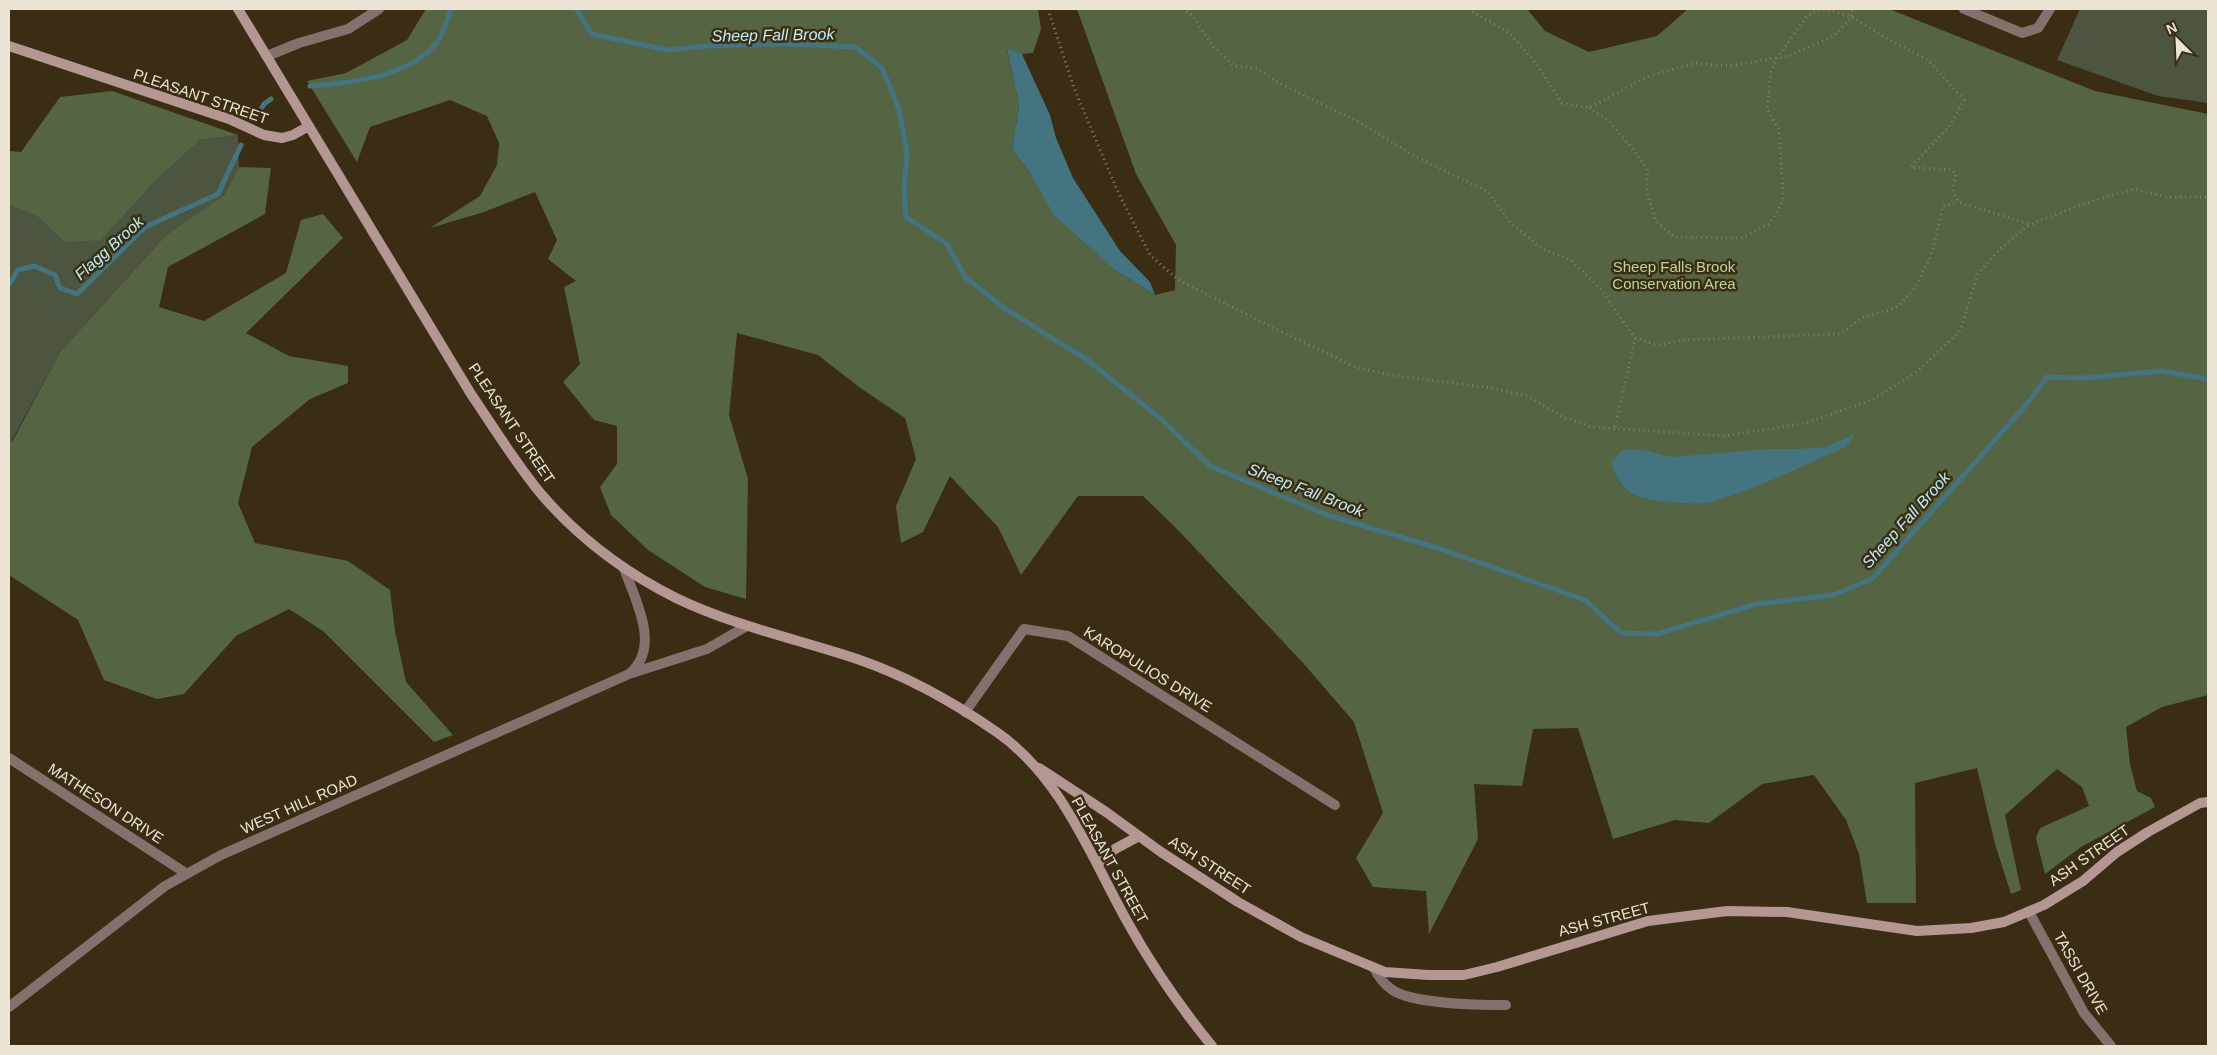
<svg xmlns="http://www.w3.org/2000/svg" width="2217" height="1055" viewBox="0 0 2217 1055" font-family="Arial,sans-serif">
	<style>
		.green { fill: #4b553f }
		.forest { fill: #556442 }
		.water { fill: #44747f }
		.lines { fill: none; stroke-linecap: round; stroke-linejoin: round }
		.stream { stroke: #44747f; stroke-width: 5 }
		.path { stroke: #897e69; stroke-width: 3; stroke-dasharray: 1 4; stroke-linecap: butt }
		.lane { stroke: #84716e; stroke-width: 10 }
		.street { stroke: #84716e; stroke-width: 10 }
		.secondary { stroke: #b49692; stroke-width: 10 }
		.labels { text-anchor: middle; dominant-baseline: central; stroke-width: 5; stroke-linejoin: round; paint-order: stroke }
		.street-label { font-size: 15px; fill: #ece4d5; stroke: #3a2d13 }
		.park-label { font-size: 15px; fill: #bcd69a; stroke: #3a2d13 }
		.water-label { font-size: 16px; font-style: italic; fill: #beeef8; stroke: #3a2d13 }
	</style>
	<rect width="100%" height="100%" fill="#3a2d13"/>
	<path class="green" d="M 2080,9 L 2208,9 L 2208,103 L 2158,96 L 2057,60 Z
		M 238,135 L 239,167 L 224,195 L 166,235 L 60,352 L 12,440 L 9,442 L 9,205 L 38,217 L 64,242 L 152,184 L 200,140 Z"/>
	<path class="forest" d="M 426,9 L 1038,9 L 1041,29 L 1033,53 L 1022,54 L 1007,50 L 1019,106 L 1012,149 L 1031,174 L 1115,270 L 1155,295 L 1175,290 L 1176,245 L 1136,174 L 1077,9 L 1527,9 L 1545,31 L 1589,52 L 1657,36 L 1688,9 L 1889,9 L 2095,91 L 2208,114 L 2208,695 L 2162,707 L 2126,727 L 2130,764 L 2137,791 L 2151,798 L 2155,807 L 2081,847 L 2045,874 L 2036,838 L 2040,828 L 2089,806 L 2082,787 L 2057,769 L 2005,815 L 2021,890 L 2011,894 L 1995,844 L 1977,768 L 1915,783 L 1916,903 L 1867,903 L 1859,854 L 1846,820 L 1814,775 L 1762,784 L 1709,823 L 1675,820 L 1613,839 L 1578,728 L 1533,729 L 1522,786 L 1474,784 L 1478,839 L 1429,934 L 1426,891 L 1373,887 L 1356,858 L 1383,813 L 1354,722 L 1304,664 L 1178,530 L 1143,496 L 1078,496 L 1021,575 L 998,527 L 950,476 L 923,532 L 901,543 L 896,506 L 916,459 L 905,418 L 859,387 L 818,355 L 737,333 L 729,415 L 748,479 L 746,599 L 705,587 L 648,550 L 611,515 L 600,487 L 617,464 L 617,426 L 594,420 L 563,382 L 580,364 L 564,287 L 576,281 L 548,259 L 557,240 L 535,192 L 484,212 L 430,228 L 480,196 L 497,165 L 499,143 L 487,116 L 450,100 L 370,127 L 357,162 L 307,81 L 346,73 L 407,40 Z
		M 112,91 L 238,135 L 200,140 L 152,184 L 101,240 L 64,242 L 38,217 L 9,205 L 9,151 L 21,152 L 60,97 Z
		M 239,167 L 271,168 L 265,214 L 168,267 L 159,307 L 204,321 L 286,273 L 301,220 L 323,214 L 343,238 L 246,333 L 289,356 L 348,366 L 348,383 L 310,399 L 252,447 L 238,503 L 255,543 L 348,561 L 390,590 L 395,631 L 406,682 L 453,735 L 434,742 L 323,631 L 289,609 L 236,636 L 184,694 L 157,699 L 104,680 L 78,620 L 9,575 L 9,442 L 13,440 L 60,352 L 166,235 L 224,195 Z"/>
	<path class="water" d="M 1007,49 L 1022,54 L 1050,115 L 1056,138 L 1073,178 L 1120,251 L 1150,282 L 1155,295 L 1115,270 L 1053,214 L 1031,174 L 1012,149 L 1019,106 Z
		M 1855,434 L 1846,447 C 1802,466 1757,489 1711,502 C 1698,506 1647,501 1635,495 C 1622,489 1615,475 1611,462 L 1623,450 L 1643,450 L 1672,457 L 1768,449 L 1797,449 L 1826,447 Z"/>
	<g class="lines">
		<path class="stream" d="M 576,9 L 592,34 L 667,50 L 708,46 L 784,44 L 855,47 L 882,68 L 899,109 L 907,154 L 904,188 L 906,217 L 947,244 L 965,277 L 1004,308 L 1086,359 L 1161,419 L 1210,466 L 1327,515 L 1441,549 L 1585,600 L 1621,633 L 1657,634 L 1756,604 L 1833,595 L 1872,579 L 2025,406 L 2047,377 L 2083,378 L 2162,371 L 2208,379
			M 310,86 C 353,83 410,77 438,41 C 444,32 447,19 451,9
			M 260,111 L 264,104 L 271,99
			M 9,285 L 18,270 L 34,266 L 55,275 L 60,288 L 77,294 L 145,227 L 218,194 L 241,145"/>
		<path class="path" d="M 1048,9 L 1074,88 L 1117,190 L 1150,255 L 1177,279 L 1274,328 L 1355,367 L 1392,375 L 1492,388 L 1527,396 L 1563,417 L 1592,427 L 1725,436 L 1806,423 L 1872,400 L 1918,371 L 1960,331 L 1978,274 L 2001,248 L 2029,225 L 2083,204 L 2133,189 L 2166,197 L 2208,197
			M 1182,9 L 1192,15 L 1212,45 L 1234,66 L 1257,68 L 1279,83 L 1359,122 L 1416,157 L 1487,191 L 1510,222 L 1542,249 L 1571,260 L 1599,287 L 1635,338 L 1615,428
			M 1468,9 L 1509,33 L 1535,62 L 1562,103 L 1589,108 L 1649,76 L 1695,63 L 1729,66 L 1789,56 L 1834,36 L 1852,17 L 1852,9
			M 1589,108 L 1608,120 L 1632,148 L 1647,169 L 1647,191 L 1655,220 L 1674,237 L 1741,238 L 1769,224 L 1781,206 L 1783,191 L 1779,130 L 1767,109 L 1771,72 L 1777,58 L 1807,16 L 1819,10 L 1834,11 L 1852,17 L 1886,38 L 1928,60 L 1964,100 L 1949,127 L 1911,167 L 1952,170 L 1956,174 L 1953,188 L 1958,202 L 2029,224
			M 1635,338 L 1657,345 L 1683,340 L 1840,334 L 1863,317 L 1896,308 L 1916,287 L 1931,256 L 1943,206 L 1958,202"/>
		<path class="lane" d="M 1964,9 L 2022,33 L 2038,28 L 2050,9
			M 267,56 L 299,43 L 348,29 L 379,9"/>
		<path class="street" d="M 632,673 L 707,649 L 747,626
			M 965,712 L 1024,629 L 1068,636 L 1335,805
			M 9,758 L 187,874
			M 2029,912 L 2084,1013 L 2111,1046
			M 1374,968 C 1378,976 1384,984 1391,989 C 1410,1004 1481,1005 1506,1005
			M 9,1007 L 165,886 L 221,855 L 629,674 C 662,647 635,600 624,568"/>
		<path class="secondary" d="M 238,9 L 471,394 C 494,428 516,464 542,495 C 579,538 626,573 676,598 C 734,626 797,639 857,659 C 907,676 955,703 998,733 C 1062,778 1091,857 1128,923 C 1152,966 1181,1008 1212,1046
			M 9,46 L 229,119 L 264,135 L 282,138 L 293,135 L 309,126
			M 1039,768 L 1106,812 L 1161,852 L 1238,902 L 1301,937 L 1385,972 L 1428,975 L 1464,975 L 1497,967 L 1648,921 L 1727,911 L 1787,912 L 1917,931 L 1971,928 L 2004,922 L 2044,905 L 2083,881 L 2117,852 L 2148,832 L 2200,803 L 2208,802
			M 1098,864 L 1115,849 L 1139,836"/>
	</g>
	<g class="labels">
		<g class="street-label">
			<text transform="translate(201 96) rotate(19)">PLEASANT STREET</text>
			<text transform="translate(512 423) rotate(56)">PLEASANT STREET</text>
			<text transform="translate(1148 669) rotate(32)">KAROPULIOS DRIVE</text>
			<text transform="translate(106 803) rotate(33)">MATHESON DRIVE</text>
			<text transform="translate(299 804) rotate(-24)">WEST HILL ROAD</text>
			<text transform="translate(2089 855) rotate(-35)">ASH STREET</text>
			<text transform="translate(1110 860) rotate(61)">PLEASANT STREET</text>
			<text transform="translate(1210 865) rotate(33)">ASH STREET</text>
			<text transform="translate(1604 919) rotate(-15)">ASH STREET</text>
			<text transform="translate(2081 973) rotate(60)">TASSI DRIVE</text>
		</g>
		<g class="park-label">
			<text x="1674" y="266">Sheep Falls Brook<tspan x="1674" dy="17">Conservation Area</tspan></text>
		</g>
		<g class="water-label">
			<text transform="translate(773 35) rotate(-1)">Sheep Fall Brook</text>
			<text transform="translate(109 248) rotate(-42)">Flagg Brook</text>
			<text transform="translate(1306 490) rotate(21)">Sheep Fall Brook</text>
			<text transform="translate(1906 520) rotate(-48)">Sheep Fall Brook</text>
		</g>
	</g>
	<rect width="2217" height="1055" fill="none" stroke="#ece4d5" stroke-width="20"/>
	<g transform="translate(2177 40) rotate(336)" stroke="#3a2d13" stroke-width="4" paint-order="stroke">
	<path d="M0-4L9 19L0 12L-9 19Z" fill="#ece4d5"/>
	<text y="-8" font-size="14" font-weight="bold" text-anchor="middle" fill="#ece4d5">N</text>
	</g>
</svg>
